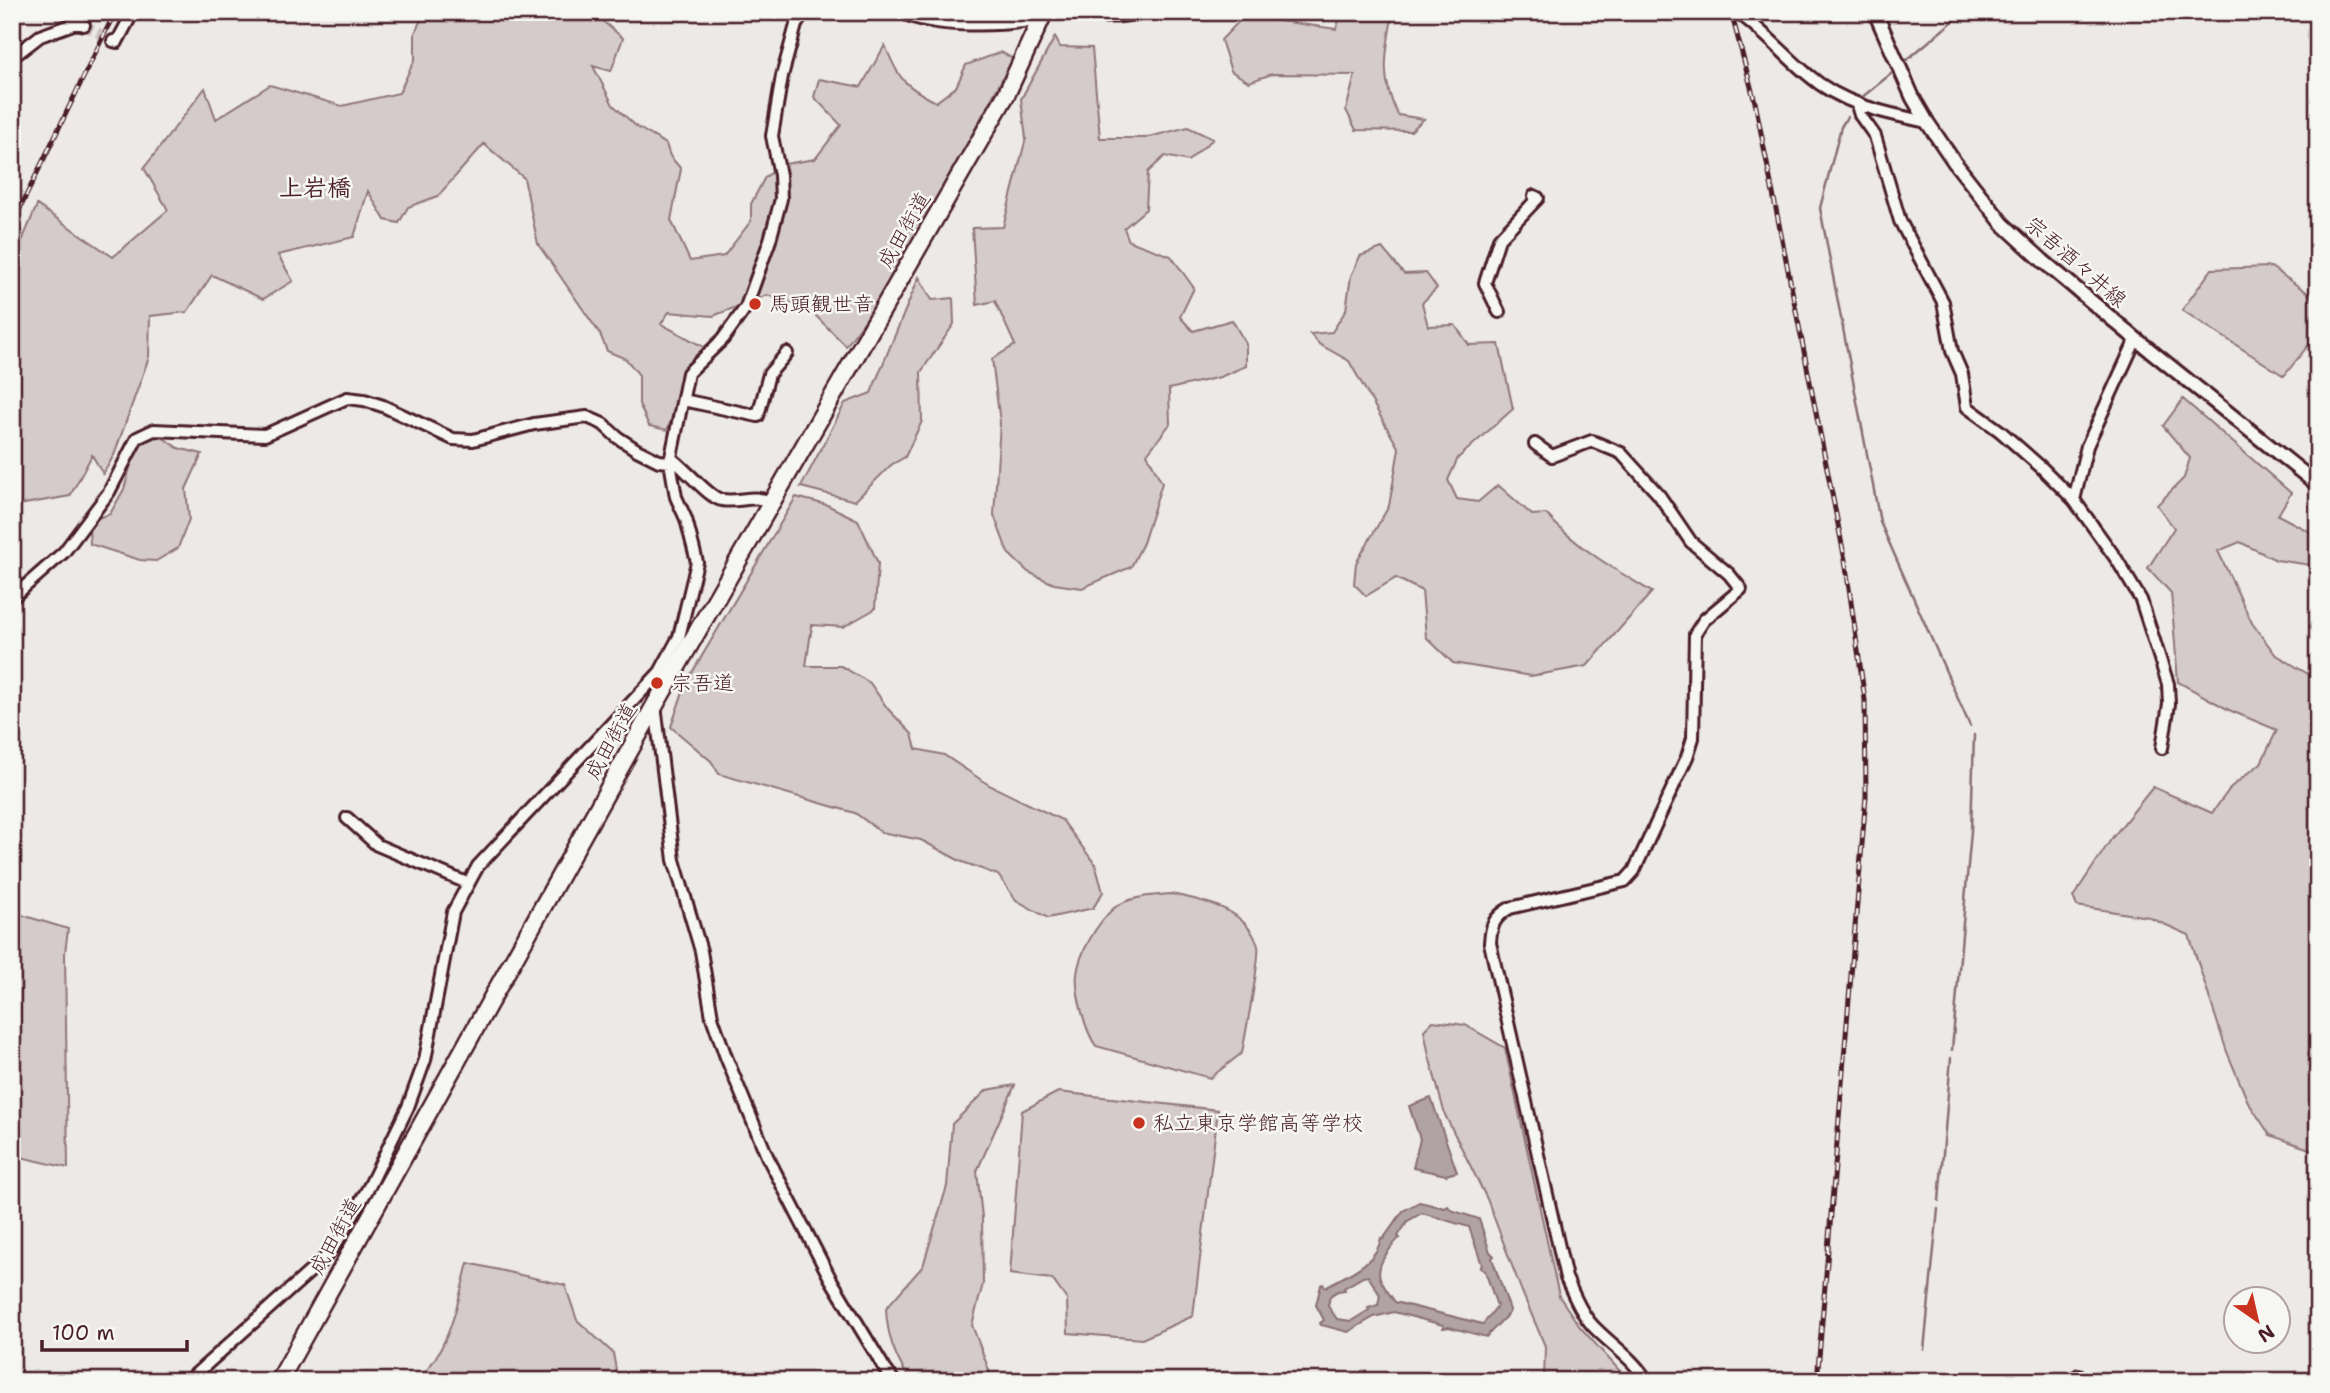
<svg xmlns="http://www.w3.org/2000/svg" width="2330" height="1393" viewBox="0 0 2330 1393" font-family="'Shantell Sans','Klee One',sans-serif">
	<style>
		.green { fill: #d4cbca; stroke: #8f757a; stroke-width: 2 }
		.water { fill: #b1a2a3; stroke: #886e73; stroke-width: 2; fill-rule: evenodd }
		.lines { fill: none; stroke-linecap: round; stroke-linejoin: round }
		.stream { stroke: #886e73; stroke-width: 2.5 }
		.minor-tunnel { stroke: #ccc1c1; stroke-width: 10; stroke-dasharray: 10 5; stroke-linecap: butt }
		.minor-casing { stroke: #4a1f2b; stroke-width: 16 }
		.major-casing { stroke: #4a1f2b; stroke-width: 18 }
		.highway-casing { stroke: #4a1f2b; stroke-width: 21 }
		.minor { stroke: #f6f6f2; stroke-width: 10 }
		.major { stroke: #f6f6f2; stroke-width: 12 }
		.highway { stroke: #f6f6f2; stroke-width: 16 }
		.rail-casing { stroke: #4a1f2b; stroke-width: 5 }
		.rail { stroke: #f6f6f2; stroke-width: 2.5; stroke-dasharray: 8; stroke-linecap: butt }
		.poi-dot { fill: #c8321e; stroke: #f6f6f2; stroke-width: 2.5 }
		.labels { text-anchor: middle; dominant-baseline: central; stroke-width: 5; stroke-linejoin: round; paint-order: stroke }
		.street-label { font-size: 21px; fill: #4a1f2b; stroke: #f6f6f2 }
		.poi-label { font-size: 21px; fill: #4a1f2b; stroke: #f6f6f2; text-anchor: start }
		.quarter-label { font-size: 24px; font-weight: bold; fill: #4a1f2b; stroke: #f6f6f2 }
	</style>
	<rect width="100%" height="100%" fill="#ece9e6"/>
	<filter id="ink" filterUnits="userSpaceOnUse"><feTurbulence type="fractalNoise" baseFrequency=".0143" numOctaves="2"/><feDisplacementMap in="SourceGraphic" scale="14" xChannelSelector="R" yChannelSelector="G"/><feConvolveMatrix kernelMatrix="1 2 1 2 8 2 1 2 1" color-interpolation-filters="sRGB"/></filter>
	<g filter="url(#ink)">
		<path class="green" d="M 424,12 L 606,12 L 600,19 L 623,38 L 611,71 L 593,66 L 613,105 L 637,127 L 666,144 L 670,156 L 681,169 L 671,220 L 690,261 L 724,256 L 751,221 L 751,204 L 765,177 L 785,164 L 815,159 L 841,125 L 814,97 L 819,79 L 861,87 L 885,45 C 898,78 903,85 936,102 L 956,87 L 966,65 L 1001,52 L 1013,59 L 889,288 L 846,346 L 809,309 L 767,295 L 713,316 L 669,312 L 661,324 L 704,347 L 667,430 L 649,426 L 639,404 L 639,375 L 626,359 L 607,351 L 600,334 L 538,244 L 524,178 L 484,144 L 438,196 L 408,207 L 399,223 L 385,220 L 368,191 L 354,237 L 278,255 L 293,281 L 263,299 L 212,275 L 187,312 L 150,316 L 149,357 L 114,455 L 103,474 L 92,455 L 70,496 L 19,505 L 12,517 L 12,265 L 37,205 L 113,257 L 168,210 L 144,168 L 205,88 L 216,119 L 270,85 L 342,106 L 399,93 L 415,59 L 415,33 Z
			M 1342,12 L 1393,12 C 1386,52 1379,77 1398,115 L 1424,119 L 1411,131 L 1356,130 L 1346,110 L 1355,75 L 1272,74 L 1249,82 L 1231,71 L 1221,40 L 1244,16 L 1336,29 Z
			M 1055,37 L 1060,47 L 1092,48 L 1100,138 L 1145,138 L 1188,127 L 1213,139 L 1188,161 L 1165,156 L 1148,172 L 1146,209 L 1124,228 L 1129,241 L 1171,256 L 1194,288 L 1180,317 L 1193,331 L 1232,320 L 1246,344 L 1246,366 L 1220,377 L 1169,389 L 1170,424 L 1147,454 L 1162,483 L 1143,543 L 1131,567 L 1082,588 L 1054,584 L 1028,572 L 1008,553 L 994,515 L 1000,423 L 992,359 L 1015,345 L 995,301 L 977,305 L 972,228 L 1003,227 L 1026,138 L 1021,99 Z
			M 1382,248 L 1404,274 L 1426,273 L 1437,288 L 1422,303 L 1428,326 L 1455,325 L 1469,345 L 1499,344 L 1513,409 L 1458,458 L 1448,480 L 1457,499 L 1478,502 L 1498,485 L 1532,515 L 1546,514 C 1576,547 1614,569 1652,592 L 1587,666 L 1531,676 L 1453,663 L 1426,637 L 1422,591 L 1396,578 L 1366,596 L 1354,584 L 1356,563 L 1389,506 L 1399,449 L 1349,361 L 1319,344 L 1310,334 L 1332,332 L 1346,310 L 1351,276 L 1360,256 Z
			M 2271,267 L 2318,300 L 2318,333 L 2284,376 L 2182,310 L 2212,269 Z
			M 919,277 L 932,300 L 953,298 L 954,324 L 921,372 L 922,421 L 905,457 L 891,465 L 855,501 L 801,487 L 845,403 L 871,393 Z
			M 2183,399 L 2291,493 L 2278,515 L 2318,536 L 2318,566 L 2276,560 L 2240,542 L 2218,551 L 2252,623 L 2275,654 L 2318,680 L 2318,1029 L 2308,1054 L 2318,1070 L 2318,1152 L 2270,1135 L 2248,1102 L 2227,1052 L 2189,935 L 2148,917 L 2077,906 L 2073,897 L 2112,838 L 2153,787 L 2212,813 L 2231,787 L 2261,763 L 2277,730 L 2229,710 L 2178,682 L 2171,593 L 2148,568 L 2174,528 L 2157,505 L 2184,478 L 2190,458 L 2163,426 Z
			M 159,435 L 178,448 L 202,454 L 186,489 L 189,519 L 178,548 L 156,561 L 140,560 L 90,544 L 89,528 L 98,518 L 110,514 L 124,489 L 137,443 Z
			M 796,497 L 827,505 L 858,520 L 878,563 L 875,609 L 843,627 L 812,625 L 806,666 L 841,666 L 870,683 L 888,709 L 912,734 L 916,749 L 944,755 L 989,785 L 1062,820 L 1095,864 L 1103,892 L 1093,908 L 1048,918 L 1016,900 L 998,875 L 960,861 L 921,840 L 881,832 L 855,813 L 719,774 L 711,761 L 671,727 L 686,683 Z
			M 1171,894 C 1205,901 1246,908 1258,946 C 1261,956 1245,1036 1242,1053 L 1210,1078 L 1096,1046 C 1085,1031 1075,992 1077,974 C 1079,953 1098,922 1114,908 C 1129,896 1152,896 1171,894 Z
			M 12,912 L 68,929 L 65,953 L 68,1168 L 12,1155 Z
			M 1433,1021 L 1465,1025 L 1505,1048 L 1559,1296 L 1580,1327 L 1629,1381 L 1544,1381 L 1545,1346 L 1522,1292 L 1487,1199 L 1445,1115 L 1429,1056 L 1424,1030 Z
			M 1015,1085 L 977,1171 L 982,1217 L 983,1284 L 972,1325 L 993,1381 L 911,1381 C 895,1358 887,1336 886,1308 L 923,1266 L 947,1186 L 952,1124 L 987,1090 Z
			M 1058,1092 L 1218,1110 L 1193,1316 L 1142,1339 L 1068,1333 L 1067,1300 L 1052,1279 L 1010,1274 L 1022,1111 Z
			M 468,1263 L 565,1285 L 577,1320 L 613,1353 L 618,1381 L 417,1381 C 450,1349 457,1305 468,1263 Z"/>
		<path class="water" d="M 1431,1098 L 1457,1172 L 1446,1175 L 1413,1168 L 1420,1139 L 1409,1106 Z
			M 1419,1202 L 1445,1208 L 1448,1206 L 1451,1210 L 1479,1219 L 1490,1252 L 1494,1256 L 1492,1258 L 1510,1310 L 1509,1313 L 1486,1337 L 1449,1327 L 1443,1328 L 1443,1325 L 1394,1312 L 1374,1317 L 1348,1332 L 1321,1325 L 1320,1323 L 1324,1320 L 1316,1305 L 1321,1285 L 1323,1284 L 1325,1287 C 1346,1275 1377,1264 1381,1238 L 1383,1239 L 1403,1211 ZM 1422,1213 L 1469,1227 L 1482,1265 L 1480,1268 L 1485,1271 L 1497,1306 L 1483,1324 L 1395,1302 C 1383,1284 1372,1276 1385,1256 C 1390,1249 1394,1242 1400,1238 L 1398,1236 L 1408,1221 ZM 1368,1276 L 1380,1295 L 1378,1305 L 1368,1308 L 1369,1310 L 1351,1321 L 1337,1319 L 1328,1306 L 1330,1296 L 1338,1291 L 1345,1290 L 1344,1288 L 1363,1277 Z"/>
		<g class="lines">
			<path class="stream" d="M 1902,64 L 1964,12
				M 1861,98 L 1897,69
				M 1847,117 L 1841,127 L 1820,208 L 1880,522 L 1970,726
				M 1952,1050 L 1971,831 L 1974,735
				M 1939,1201 L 1951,1058
				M 1924,1350 L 1938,1209"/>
			<path class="minor-tunnel" d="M 84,25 L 113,41"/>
			<g class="minor-casing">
				<path id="minor" d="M 81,12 L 76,23 L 84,25
					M 901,12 C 933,29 1005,26 1041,19
					M 1086,12 C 1105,20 1126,16 1146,12
					M 1737,12 C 1763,30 1783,54 1807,74 C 1841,104 1884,113 1927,122
					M 113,41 L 117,42 L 133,12
					M 12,53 L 18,53 L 40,36 L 76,23
					M 1857,105 L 1860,115 L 1875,136 L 1900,221 L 1943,302 L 1952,351 L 1962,374 L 1967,407 L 2000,431 L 2042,468 L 2074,500 L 2117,560 L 2141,600 L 2168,684 L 2169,704 L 2162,748
					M 1499,312 L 1485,283 L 1499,239 L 1538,198 L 1534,196
					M 683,400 L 758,416 L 769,374 L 787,353
					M 1535,444 L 1552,456 L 1592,441 L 1621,453 L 1659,495 L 1691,542 L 1729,574 L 1741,589 L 1704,620 L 1695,634 L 1693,738 L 1687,757 L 1634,871 L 1625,881 L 1510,908 C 1494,917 1491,925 1490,943 L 1566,1278 C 1574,1295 1581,1313 1593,1326 C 1611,1345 1633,1358 1647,1381
					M 671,458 C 684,467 710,499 722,500 C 742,503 752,493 772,503
					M 2074,500 L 2087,446 L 2136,339
					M 12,598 L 64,552 L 109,492 L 137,438 L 154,430 L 265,435 L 347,398 L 364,400 L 383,406 L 453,439 L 473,440 L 534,424 L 587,417 L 603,424 L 617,437 L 637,450 L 659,461 L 670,462
					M 655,705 L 674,860 L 701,951 L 712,1017 L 726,1057 L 767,1156 L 830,1278 L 885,1369 L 894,1381
					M 347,818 L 377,845 L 467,883
					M 188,1381 L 324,1259 L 337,1242 L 370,1185 L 408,1107 L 425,1060 L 453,912 L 478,866 L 660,672 L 679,637 L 697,562 L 686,519 L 676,497 L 670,462 L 688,373 L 723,339 L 746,307 L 770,240 L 781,199 L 780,175 L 772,136 L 782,76 L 796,25 L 804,12
					M 2070,1381 L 2079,1375"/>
			</g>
			<g class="major-casing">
				<path id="major" d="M 1875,12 L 1913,98 L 1927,122 L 1955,163 L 2003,224 L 2043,261 L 2136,339 L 2318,485"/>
			</g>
			<g class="highway-casing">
				<path id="highway" d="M 279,1381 L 655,705 L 1006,95 L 1041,19 L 1042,12"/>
			</g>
			<use href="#minor" class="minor"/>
			<use href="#major" class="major"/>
			<use href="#highway" class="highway"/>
			<g class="rail-casing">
				<path id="rail" d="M 1731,12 L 1755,102 L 1845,560 L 1865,700 L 1866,796 L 1817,1381
					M 12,225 L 115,12"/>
			</g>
			<use href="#rail" class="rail"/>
		</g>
	</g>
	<g class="poi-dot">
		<circle cx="755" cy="304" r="7"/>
		<circle cx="657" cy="683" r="7"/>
		<circle cx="1139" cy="1123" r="7"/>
	</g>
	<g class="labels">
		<g class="street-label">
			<text transform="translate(904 230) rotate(-60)">成田街道</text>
			<text transform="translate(2076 262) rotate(41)">宗吾酒々井線</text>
			<text transform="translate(611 741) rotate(-61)">成田街道</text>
			<text transform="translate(335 1236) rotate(-61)">成田街道</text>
		</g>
		<g class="poi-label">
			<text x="769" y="304">馬頭観世音</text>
			<text x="671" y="683">宗吾道</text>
			<text x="1153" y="1123">私立東京学館高等学校</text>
		</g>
		<g class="quarter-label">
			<text x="315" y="188">上岩橋</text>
		</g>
	</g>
	<rect width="2330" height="1393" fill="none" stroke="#f6f6f2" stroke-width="42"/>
	<rect x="21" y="21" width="2288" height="1351" fill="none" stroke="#4a1f2b" stroke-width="2.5" filter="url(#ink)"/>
	<g transform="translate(2257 1320) rotate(146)"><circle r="33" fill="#f6f6f2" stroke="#b1a0a2" stroke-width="2"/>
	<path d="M0-5L12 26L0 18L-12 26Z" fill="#c8321e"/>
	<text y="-10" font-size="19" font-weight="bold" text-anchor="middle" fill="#4a1f2b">N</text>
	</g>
	<path d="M42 1340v10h145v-10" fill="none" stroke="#4a1f2b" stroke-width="3.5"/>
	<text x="52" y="1340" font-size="21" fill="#4a1f2b" stroke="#f6f6f2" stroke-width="5" paint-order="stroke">100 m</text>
</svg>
